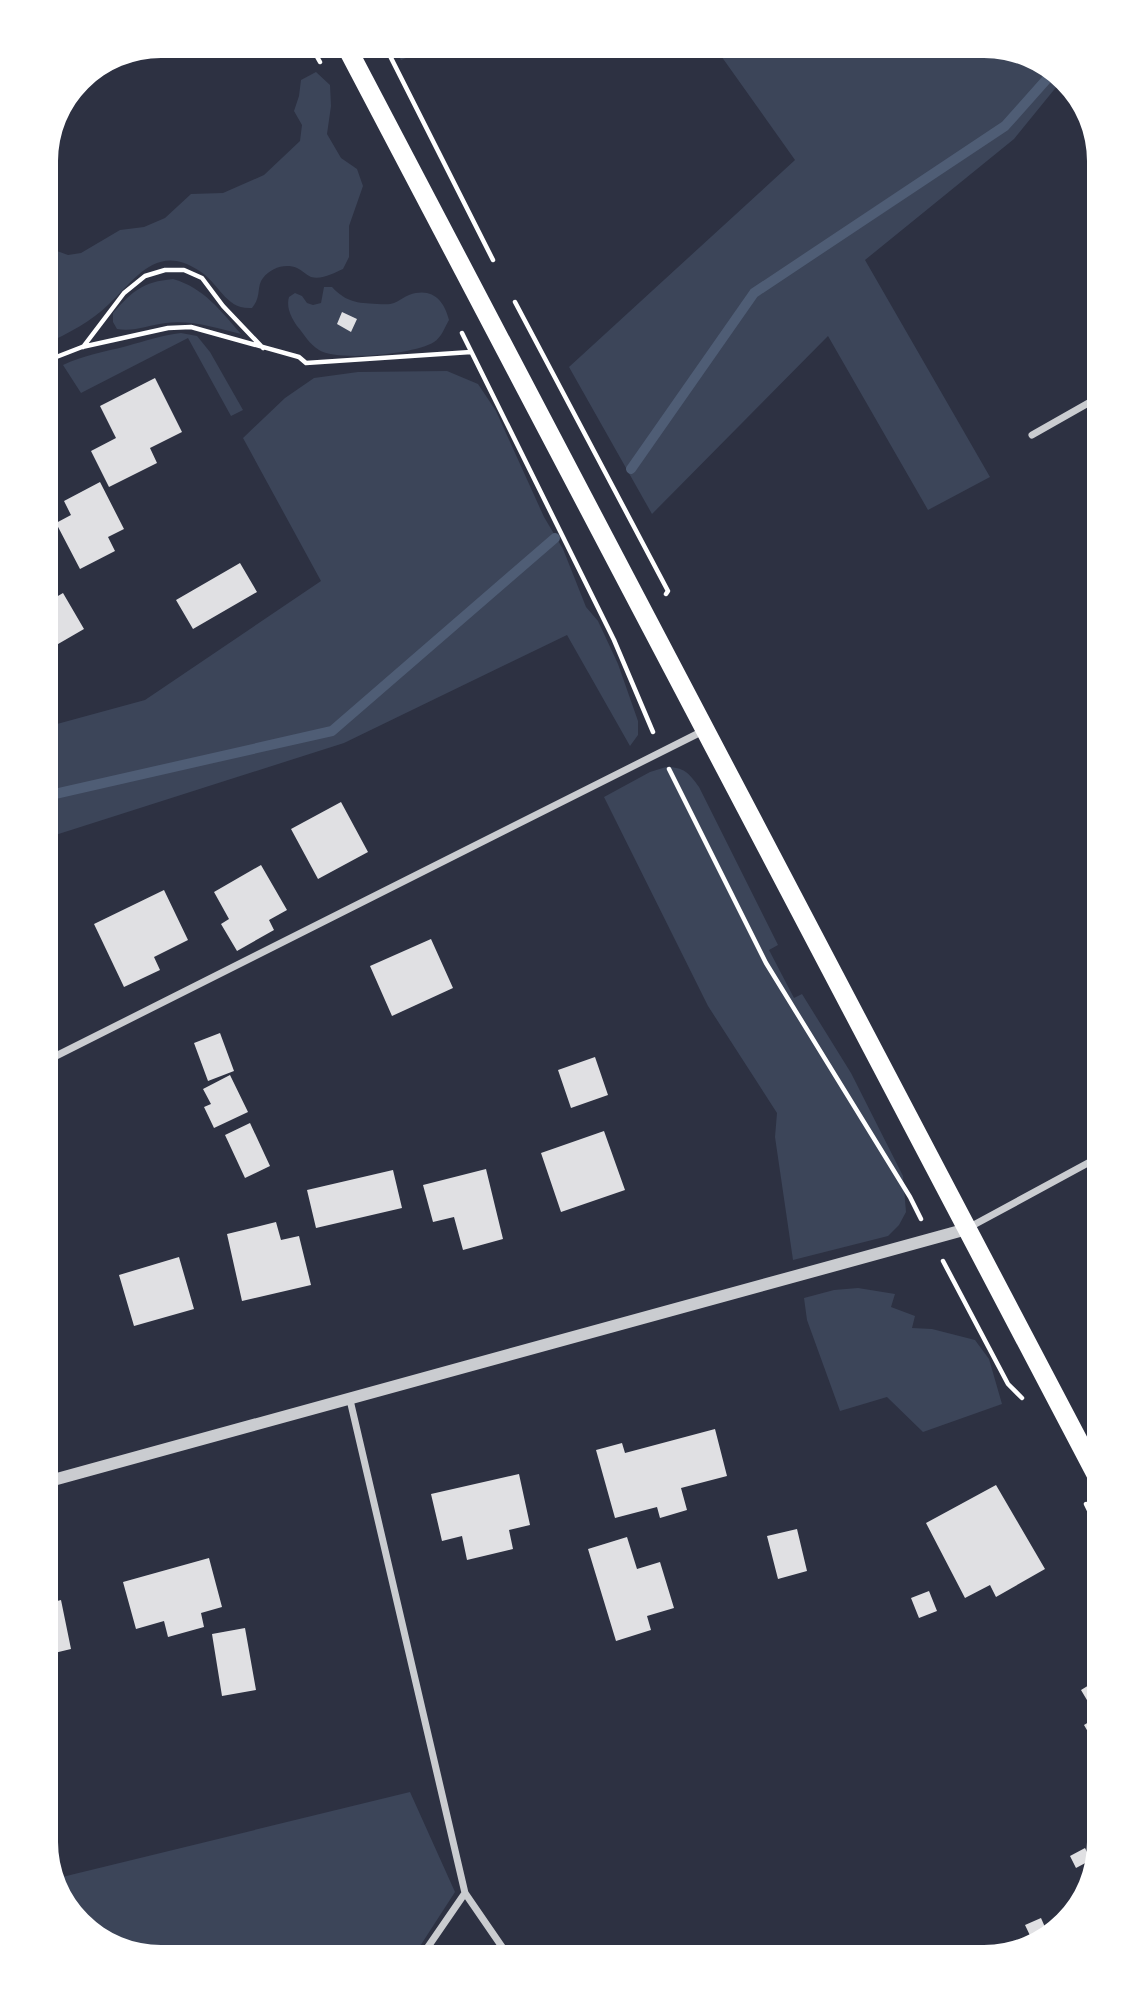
<svg xmlns="http://www.w3.org/2000/svg" width="1145" height="2003" viewBox="0 0 1145 2003" font-family="'Source Sans 3',sans-serif">
	<style>
		.green { fill: #3c4559 }
		.lines { fill: none; stroke-linecap: round; stroke-linejoin: round }
		.stream { stroke: #4f5d75; stroke-width: 10 }
		.building { fill: #e0e0e3 }
		.path { stroke: #fff; stroke-width: 4.5 }
		.minor { stroke: #caccd0; stroke-width: 7 }
		.tertiary { stroke: #caccd0; stroke-width: 12 }
		.trunk { stroke: #fff; stroke-width: 19 }
	</style>
	<rect width="100%" height="100%" fill="#2d3142"/>
	<path class="green" d="M 394,46 L 436,46 L 401,60 Z
		M 714,46 L 992,46 L 1049,65 L 1062,80 L 1014,139 L 865,260 L 990,477 L 928,510 L 828,336 L 652,514 L 569,367 L 795,160 Z
		M 316,72 L 330,85 L 331,106 L 327,134 L 341,158 L 357,169 L 363,186 L 349,226 L 349,257 L 343,269 C 334,273 322,280 311,277 C 306,275 302,270 297,268 C 285,263 271,268 263,278 C 256,287 262,296 252,308 C 225,310 220,283 198,270 C 156,243 135,280 109,304 C 91,322 68,333 46,344 L 46,247 L 68,255 L 81,253 L 120,230 L 144,227 L 165,218 L 191,194 L 223,193 L 264,175 L 300,141 L 302,125 L 294,111 L 299,96 L 301,80 Z
		M 173,279 C 204,288 220,310 241,334 C 216,328 192,320 166,323 C 149,325 134,332 117,329 L 113,322 L 113,313 C 133,291 142,282 173,279 Z
		M 324,287 L 332,287 C 346,302 357,303 377,304 C 383,304 389,305 394,303 C 399,301 404,297 409,295 C 432,287 444,300 449,320 C 445,327 441,338 434,342 C 416,354 338,362 319,350 C 309,344 304,334 297,326 C 291,317 286,307 289,297 L 295,293 L 302,296 L 307,303 L 313,305 L 321,303 Z
		M 181,333 L 197,336 L 210,352 L 243,410 L 231,416 L 188,338 L 81,393 L 63,365 C 84,355 104,352 127,346 C 145,341 162,335 181,333 Z
		M 447,371 L 478,384 L 496,411 L 544,517 L 563,549 L 586,607 L 598,621 L 618,664 L 638,721 L 638,735 L 630,746 L 567,635 L 344,743 L 46,838 L 46,727 L 145,700 L 321,581 L 243,438 L 285,398 L 314,378 L 358,372 Z
		M 666,767 C 684,767 689,773 699,787 L 778,945 L 769,950 L 794,998 L 802,994 L 851,1073 L 903,1176 L 906,1212 L 899,1225 L 888,1236 L 793,1260 L 775,1137 L 777,1113 L 708,1006 L 604,797 L 650,772 Z
		M 858,1288 L 895,1294 L 891,1307 L 915,1316 L 912,1328 L 932,1329 L 975,1340 L 989,1359 L 1002,1404 L 923,1432 L 887,1397 L 840,1411 L 807,1320 L 804,1298 L 834,1290 Z
		M 410,1792 L 455,1892 L 413,1957 L 154,1957 L 97,1938 L 57,1893 L 54,1879 Z"/>
	<g class="lines">
		<path class="stream" d="M 631,469 L 754,293 L 1005,126 L 1054,71
			M 46,796 L 332,731 L 555,538"/>
	</g>
	<path class="building" d="M 342,312 L 357,319 L 351,332 L 337,324 Z
		M 155,378 L 182,432 L 150,448 L 157,463 L 109,487 L 91,451 L 116,438 L 100,406 Z
		M 100,482 L 124,529 L 108,537 L 115,551 L 80,569 L 56,523 L 71,515 L 64,501 Z
		M 240,563 L 257,592 L 193,629 L 176,600 Z
		M 63,593 L 84,629 L 46,651 L 46,603 Z
		M 341,802 L 368,852 L 318,879 L 291,829 Z
		M 261,865 L 287,910 L 269,920 L 274,930 L 237,951 L 221,924 L 229,919 L 214,892 Z
		M 164,890 L 188,940 L 154,957 L 160,970 L 124,987 L 94,924 Z
		M 431,939 L 453,988 L 392,1016 L 370,966 Z
		M 220,1033 L 234,1071 L 208,1081 L 194,1043 Z
		M 595,1057 L 608,1095 L 571,1108 L 558,1070 Z
		M 230,1075 L 248,1112 L 214,1128 L 204,1107 L 211,1104 L 203,1089 Z
		M 250,1123 L 270,1166 L 245,1178 L 225,1135 Z
		M 604,1131 L 625,1190 L 561,1212 L 541,1153 Z
		M 486,1169 L 503,1239 L 463,1250 L 454,1217 L 433,1222 L 423,1185 Z
		M 393,1170 L 402,1208 L 316,1228 L 307,1190 Z
		M 276,1222 L 281,1240 L 299,1236 L 311,1285 L 242,1301 L 227,1234 Z
		M 179,1257 L 194,1309 L 134,1326 L 119,1275 Z
		M 715,1429 L 727,1476 L 681,1488 L 687,1510 L 660,1518 L 657,1507 L 615,1518 L 596,1450 L 622,1443 L 625,1453 Z
		M 519,1474 L 530,1525 L 509,1530 L 513,1549 L 467,1560 L 462,1536 L 442,1541 L 431,1494 Z
		M 996,1485 L 1045,1569 L 996,1597 L 990,1585 L 965,1598 L 926,1523 Z
		M 797,1529 L 807,1571 L 778,1579 L 767,1536 Z
		M 627,1537 L 637,1569 L 660,1562 L 674,1608 L 647,1616 L 651,1630 L 616,1641 L 588,1549 Z
		M 209,1558 L 222,1607 L 201,1613 L 204,1627 L 168,1637 L 164,1621 L 136,1629 L 123,1582 Z
		M 929,1591 L 937,1611 L 919,1618 L 911,1598 Z
		M 61,1600 L 71,1649 L 46,1655 L 46,1604 Z
		M 245,1628 L 256,1690 L 222,1696 L 212,1634 Z
		M 1099,1679 L 1099,1751 L 1084,1725 L 1097,1717 L 1081,1690 Z
		M 1085,1848 L 1091,1860 L 1076,1868 L 1070,1856 Z
		M 1041,1918 L 1048,1934 L 1035,1946 L 1025,1925 Z"/>
	<g class="lines">
		<path class="path" d="M 311,46 L 320,62
			M 385,46 L 493,260
			M 515,302 L 668,591 L 666,594
			M 462,333 L 614,640 L 653,732
			M 83,347 L 124,293 L 145,276 L 165,270 L 184,270 L 202,278 L 223,306 L 263,348
			M 46,361 L 82,347 L 168,328 L 191,327 L 299,357 L 306,363 L 471,352
			M 669,769 L 766,963 L 910,1197 L 921,1219
			M 943,1261 L 1008,1384 L 1022,1398
			M 1086,1504 L 1099,1531"/>
		<path class="minor" d="M 1032,435 L 1099,397
			M 46,1061 L 705,730
			M 968,1228 L 1099,1157
			M 350,1400 L 465,1893 L 509,1957
			M 421,1957 L 465,1893"/>
		<path class="tertiary" d="M 46,1482 L 967,1229"/>
		<path class="trunk" d="M 346,46 L 1099,1480"/>
	</g>
	<path d="M0 0H1145V2003H0ZM161 58H984A103 103 0 0 1 1087 161V1842A103 103 0 0 1 984 1945H161A103 103 0 0 1 58 1842V161A103 103 0 0 1 161 58Z" fill="#fff" fill-rule="evenodd"/>
</svg>
